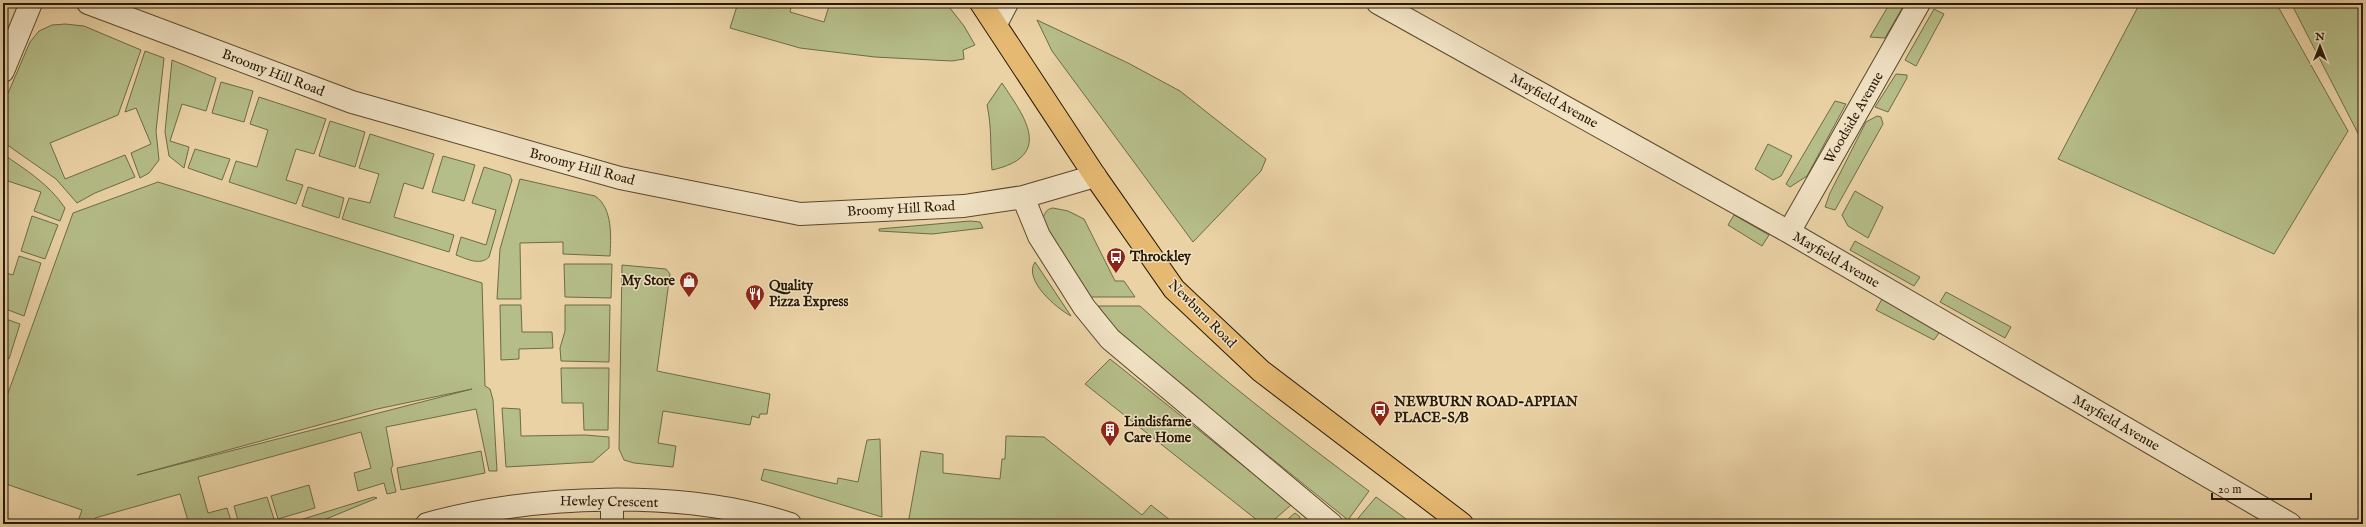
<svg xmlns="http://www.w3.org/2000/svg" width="2366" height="527" viewBox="0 0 2366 527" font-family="'IM FELL English',serif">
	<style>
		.green { fill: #b5bd88; stroke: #6e6b46; fill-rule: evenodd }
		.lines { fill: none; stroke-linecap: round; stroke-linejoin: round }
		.minor-casing { stroke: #58472d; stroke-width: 24 }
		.primary-casing { stroke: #271905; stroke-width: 24 }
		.minor { stroke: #f1e2c4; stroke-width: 22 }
		.primary { stroke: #e5b972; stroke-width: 22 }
		.labels { text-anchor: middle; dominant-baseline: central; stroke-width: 3; stroke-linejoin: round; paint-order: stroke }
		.street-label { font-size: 14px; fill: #271905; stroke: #f1e2c4 }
		.poi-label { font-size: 14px; font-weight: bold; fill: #271905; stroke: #f1e2c4; text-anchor: start }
	</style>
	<rect width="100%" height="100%" fill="#ead2a5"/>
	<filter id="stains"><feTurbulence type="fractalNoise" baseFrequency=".005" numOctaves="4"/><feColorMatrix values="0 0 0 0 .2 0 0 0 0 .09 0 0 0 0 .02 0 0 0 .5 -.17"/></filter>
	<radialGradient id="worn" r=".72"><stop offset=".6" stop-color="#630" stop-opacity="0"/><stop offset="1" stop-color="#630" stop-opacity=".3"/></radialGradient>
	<path class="green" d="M 738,3 L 792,3 L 790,12 L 824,22 L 830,3 L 873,3 L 890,8 L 892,3 L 946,3 L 964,26 L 975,45 L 963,50 L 964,59 L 952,61 L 875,57 L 800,48 L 730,28 Z
		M 1890,3 L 1905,3 L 1885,38 L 1870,37 Z
		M 2140,3 L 2276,3 L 2348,131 L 2274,254 L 2058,159 Z
		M 2291,3 L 2363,3 L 2363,143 Z
		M 1934,9 L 1944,14 L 1916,66 L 1905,60 Z
		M 1037,20 L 1128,63 L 1180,91 L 1266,159 L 1261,171 L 1193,242 L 1052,51 Z
		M 65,24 L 84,26 L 141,50 L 118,115 L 50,143 L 65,179 L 125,155 L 135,177 L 95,193 L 77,203 L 56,179 L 3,142 L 3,105 L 30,42 L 39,31 L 52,25 Z
		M 145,51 L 164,58 L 156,131 L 159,160 L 149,173 L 140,178 L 131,153 L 151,144 L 136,108 L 125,112 Z
		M 172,60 L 216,78 L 206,111 L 182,104 L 170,141 L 189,147 L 184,168 L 169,156 L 165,132 Z
		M 1896,74 L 1907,75 L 1907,78 L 1888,112 L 1875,107 Z
		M 221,82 L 253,91 L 244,122 L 212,113 Z
		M 1002,83 C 1024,116 1055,156 992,170 C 990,148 992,127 987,105 Z
		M 259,97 L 326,119 L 314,154 L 296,149 L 286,180 L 303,185 L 296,204 L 229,182 L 236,161 L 257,167 L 268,130 L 250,124 Z
		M 1835,101 L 1846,104 L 1807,176 L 1790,187 L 1786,184 Z
		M 1877,116 L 1881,117 L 1883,124 L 1835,210 L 1825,207 L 1830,193 L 1866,122 Z
		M 330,121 L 365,132 L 355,167 L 319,156 Z
		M 370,134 L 434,154 L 423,189 L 404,183 L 394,217 L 454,235 L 449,252 L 342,219 L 349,198 L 370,203 L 379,174 L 359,168 Z
		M 1768,144 L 1792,156 L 1781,176 L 1773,180 L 1755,169 Z
		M 195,149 L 230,159 L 222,180 L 188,168 Z
		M 3,154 C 26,170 49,184 65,208 L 60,221 L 34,211 L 41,192 L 5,180 L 3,185 Z
		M 443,156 L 475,165 L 464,201 L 432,192 Z
		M 484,167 L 510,175 L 512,180 L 489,257 C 480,266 467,259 456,255 L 461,237 L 486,245 L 496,210 L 472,203 Z
		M 520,179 L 595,196 C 613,208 611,237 610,256 L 563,254 L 563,242 L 520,243 L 521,299 L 497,299 L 500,249 Z
		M 158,182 L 482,283 L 485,386 L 490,389 L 493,400 L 497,471 L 489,471 L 476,409 L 386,427 L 393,465 L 391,469 L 396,492 L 387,494 L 384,483 L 358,491 L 354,473 L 371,468 L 361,432 L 198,477 L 208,513 L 227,508 L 232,524 L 189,524 L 180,494 L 95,518 L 96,524 L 77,524 L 82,510 L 6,484 L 3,491 L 3,407 L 73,213 ZM 472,389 L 137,475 L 377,409 Z
		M 308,187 L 344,198 L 339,218 L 302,206 Z
		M 1855,191 L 1883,207 L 1868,238 L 1848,226 L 1842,215 Z
		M 1053,208 L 1068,211 L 1084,219 L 1115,281 L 1124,281 L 1135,297 L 1090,297 L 1042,222 C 1044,215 1045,209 1053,208 Z
		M 1734,215 L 1769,235 L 1762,246 L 1728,225 Z
		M 32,216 L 58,225 L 45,259 L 21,251 Z
		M 970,221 L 980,222 L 983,228 L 932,234 L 879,231 L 879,229 Z
		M 1855,241 L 1920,277 L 1914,286 L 1850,250 Z
		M 19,256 L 41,263 L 24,316 L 3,308 L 5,286 L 3,285 L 3,272 L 13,275 Z
		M 1035,262 L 1071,316 C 1056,308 1023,280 1035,262 Z
		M 564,264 L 612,264 L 611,298 L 565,297 Z
		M 622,265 L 666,269 L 670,274 L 657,371 L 770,394 L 767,414 L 760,414 L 759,418 L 752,416 L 750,425 L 663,411 L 658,443 L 676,446 L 673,467 L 634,463 L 624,460 L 619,449 Z
		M 1946,292 L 2011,327 L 2005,338 L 1940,302 Z
		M 1883,297 L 1941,330 L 1934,340 L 1876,310 Z
		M 500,305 L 521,305 L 522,332 L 552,332 L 553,348 L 519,349 L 519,359 L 501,360 Z
		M 565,305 L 610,305 L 609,362 L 561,361 L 560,348 L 565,331 Z
		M 1098,306 L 1140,306 C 1213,373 1290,432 1369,491 L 1348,520 L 1141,353 L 1115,328 Z
		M 3,318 L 20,324 L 9,359 L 3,356 Z
		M 1110,359 L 1276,492 L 1291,505 L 1275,519 L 1262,524 L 1085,384 Z
		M 561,368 L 609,368 L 608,430 L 584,430 L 583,403 L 562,403 Z
		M 502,408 L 520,409 L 521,436 L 585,435 L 609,437 L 609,448 L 593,462 L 506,467 Z
		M 1006,436 L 1044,437 L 1142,515 L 1151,505 L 1175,524 L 908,524 L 921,451 L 943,454 L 943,473 L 1000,479 L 1002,459 L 1005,459 Z
		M 880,439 L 882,517 L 761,480 L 764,469 L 837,484 L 838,478 L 858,482 L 867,440 Z
		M 481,451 L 485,473 L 401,490 L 397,468 Z
		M 309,485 L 315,508 L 278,519 L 271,496 Z
		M 267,497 L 275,522 L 239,524 L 234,506 Z
		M 374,497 L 377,498 L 314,524 L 287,524 Z
		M 1376,497 L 1413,524 L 1354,523 Z
		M 1295,513 L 1300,517 L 1299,524 L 1288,524 L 1289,518 Z"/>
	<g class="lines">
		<g class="minor-casing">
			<path id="minor" d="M 88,3 L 352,102 L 620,178 L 800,214 L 964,206 L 1023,197 L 1095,176
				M 1378,3 L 1789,232 L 2290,524
				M 996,24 L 1007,3
				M 3,71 L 31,3
				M 1023,197 L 1039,236 L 1084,307 L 1110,339 L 1331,524
				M 1789,232 L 1919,3
				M 612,500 L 612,524
				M 427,524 C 535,494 683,489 790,524"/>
		</g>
		<g class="primary-casing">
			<path id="primary" d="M 981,3 L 1095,176 L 1174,289 L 1261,371 L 1462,524"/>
		</g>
		<use href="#minor" class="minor"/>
		<use href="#primary" class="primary"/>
	</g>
	<defs>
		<g id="bus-pin" transform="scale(1)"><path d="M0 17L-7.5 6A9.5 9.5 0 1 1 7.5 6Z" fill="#8f2418" stroke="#f1e2c4"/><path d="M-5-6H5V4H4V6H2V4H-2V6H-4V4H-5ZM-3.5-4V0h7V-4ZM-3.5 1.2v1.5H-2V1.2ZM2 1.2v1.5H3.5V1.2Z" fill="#fff"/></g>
		<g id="shop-pin" transform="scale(1)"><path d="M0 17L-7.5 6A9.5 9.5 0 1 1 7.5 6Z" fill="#8f2418" stroke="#f1e2c4"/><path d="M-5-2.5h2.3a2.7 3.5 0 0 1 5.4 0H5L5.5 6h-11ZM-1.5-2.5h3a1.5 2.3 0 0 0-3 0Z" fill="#fff"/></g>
		<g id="restaurant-pin" transform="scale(1)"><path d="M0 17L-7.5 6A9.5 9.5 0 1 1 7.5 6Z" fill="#8f2418" stroke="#f1e2c4"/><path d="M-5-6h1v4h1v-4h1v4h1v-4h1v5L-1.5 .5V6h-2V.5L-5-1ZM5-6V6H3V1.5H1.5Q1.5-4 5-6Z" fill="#fff"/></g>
		<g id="building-pin" transform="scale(1)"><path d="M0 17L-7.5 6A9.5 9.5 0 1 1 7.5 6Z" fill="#8f2418" stroke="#f1e2c4"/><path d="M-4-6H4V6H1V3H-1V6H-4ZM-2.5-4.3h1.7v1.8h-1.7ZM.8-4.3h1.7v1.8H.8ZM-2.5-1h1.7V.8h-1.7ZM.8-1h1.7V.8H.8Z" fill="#fff"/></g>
	</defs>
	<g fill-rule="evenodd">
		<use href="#bus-pin" x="1116" y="257"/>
		<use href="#shop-pin" x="689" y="281"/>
		<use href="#restaurant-pin" x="755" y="294"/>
		<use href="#bus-pin" x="1380" y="410"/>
		<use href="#building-pin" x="1110" y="430"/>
	</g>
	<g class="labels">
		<g class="street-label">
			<text transform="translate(273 73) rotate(21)">Broomy Hill Road</text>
			<text transform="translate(1554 101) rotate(29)">Mayfield Avenue</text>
			<text transform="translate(1854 118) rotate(-60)">Woodside Avenue</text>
			<text transform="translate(582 167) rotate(15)">Broomy Hill Road</text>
			<text transform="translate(901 209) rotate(-3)">Broomy Hill Road</text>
			<text transform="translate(1836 260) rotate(30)">Mayfield Avenue</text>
			<text transform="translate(1202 314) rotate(45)">Newburn Road</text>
			<text transform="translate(2116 423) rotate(30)">Mayfield Avenue</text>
			<text transform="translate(609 502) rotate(1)">Hewley Crescent</text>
		</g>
		<g class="poi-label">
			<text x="1130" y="257">Throckley</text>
			<text x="675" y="281" text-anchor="end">My Store</text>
			<text x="769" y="286">Quality<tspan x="769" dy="16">Pizza Express</tspan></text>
			<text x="1394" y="402">NEWBURN ROAD-APPIAN<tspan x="1394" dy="16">PLACE-S/B</tspan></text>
			<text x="1124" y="422">Lindisfarne<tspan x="1124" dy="16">Care Home</tspan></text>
		</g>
	</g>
	<rect width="2366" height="527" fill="none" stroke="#ead2a5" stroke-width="16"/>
	<rect x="4" y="4" width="2358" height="519" fill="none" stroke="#271905" stroke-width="2"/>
	<rect x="8" y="8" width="2350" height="511" fill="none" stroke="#271905"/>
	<g transform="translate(2320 46)" stroke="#f1e2c4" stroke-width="3" paint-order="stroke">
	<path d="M0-3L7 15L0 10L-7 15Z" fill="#271905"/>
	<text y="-6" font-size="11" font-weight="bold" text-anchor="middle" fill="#271905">N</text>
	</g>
	<path d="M2212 493v6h99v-6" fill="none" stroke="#271905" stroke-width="2"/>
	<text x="2218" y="493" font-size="12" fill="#271905" stroke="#f1e2c4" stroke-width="3" paint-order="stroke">20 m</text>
	<rect width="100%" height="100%" filter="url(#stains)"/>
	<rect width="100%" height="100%" fill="url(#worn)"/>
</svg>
